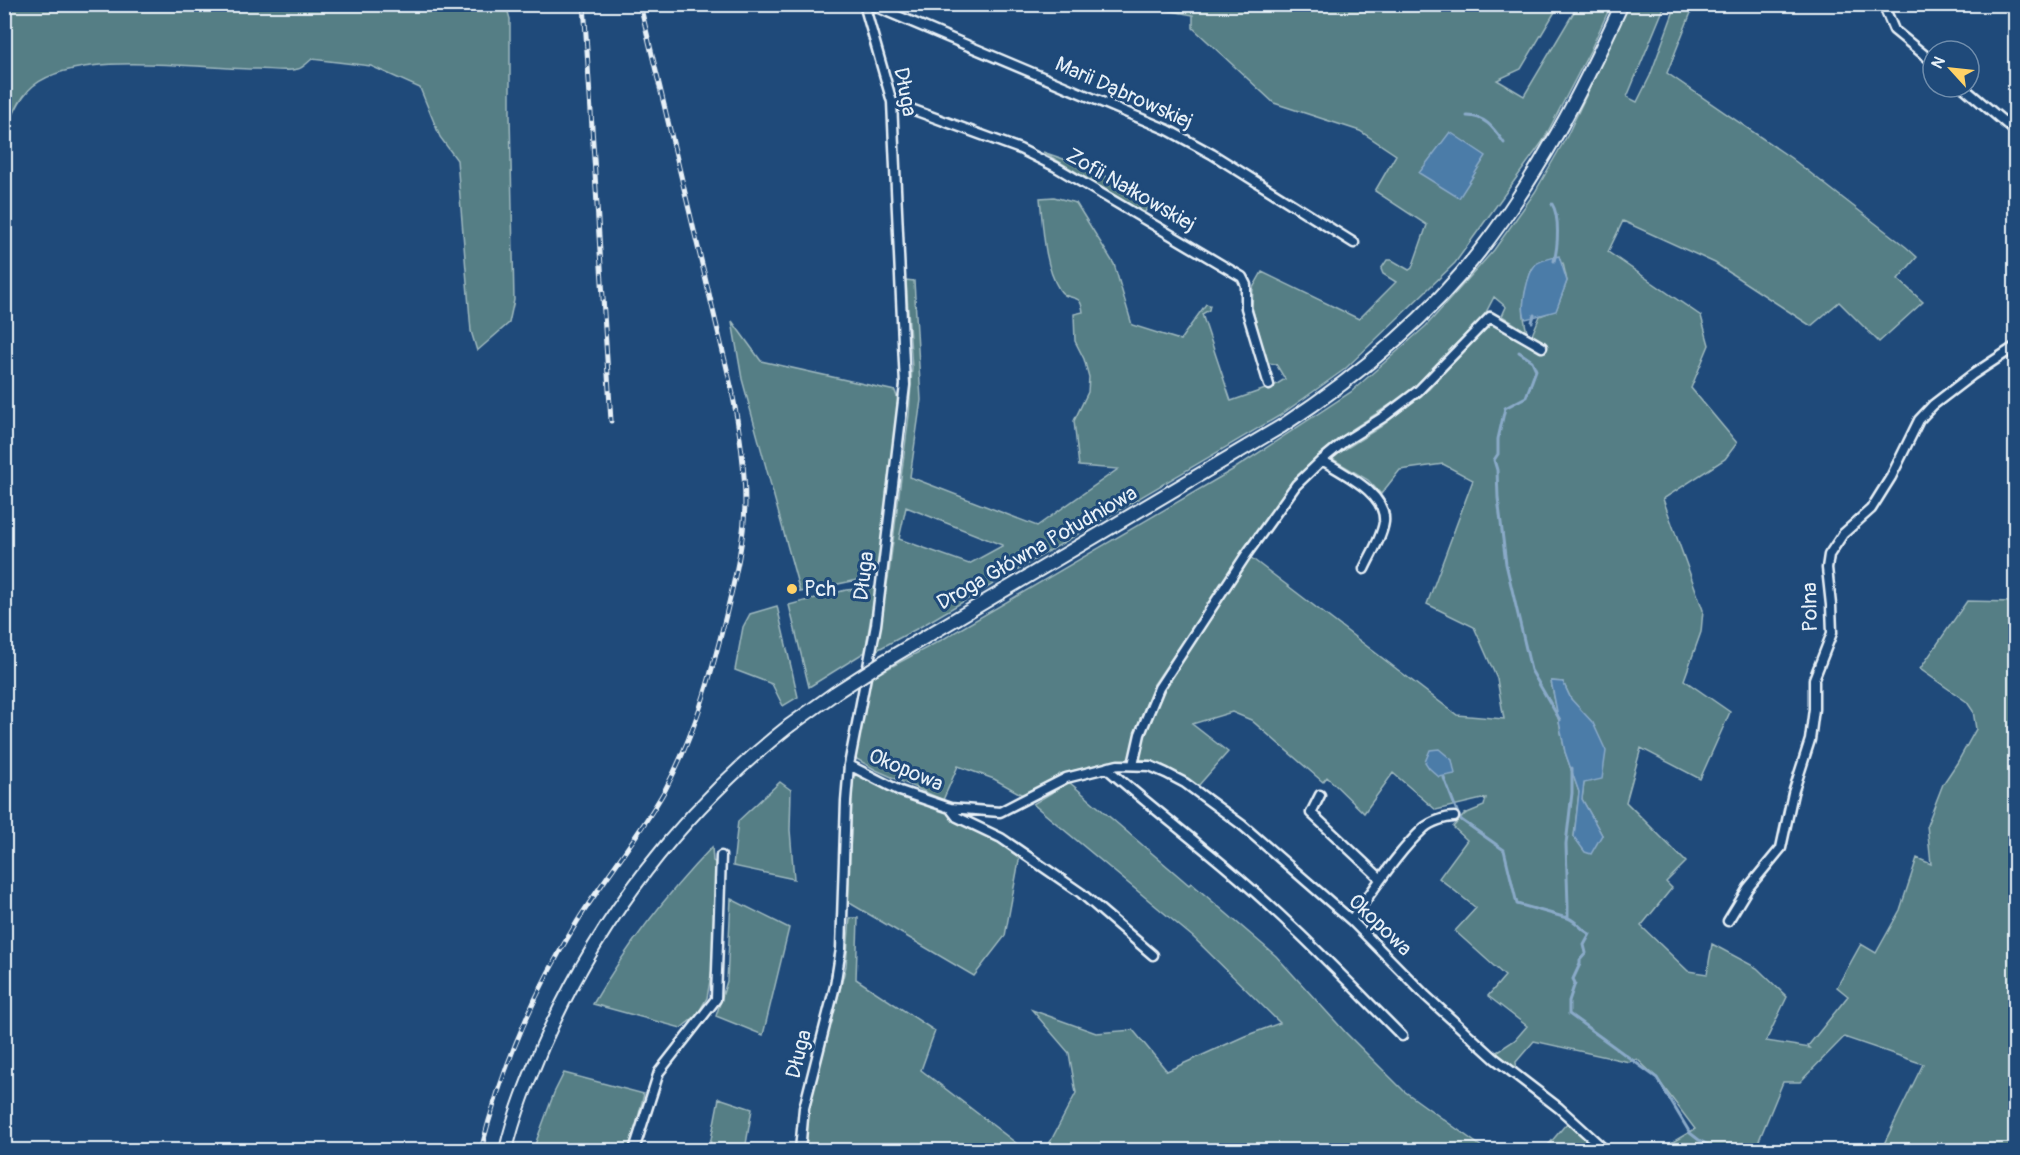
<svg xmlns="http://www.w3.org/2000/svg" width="2020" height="1155" viewBox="0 0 2020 1155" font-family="Pangolin,sans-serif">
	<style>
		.green { fill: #547e85; stroke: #9eb8be; stroke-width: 1.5; fill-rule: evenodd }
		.water { fill: #4b7ba8; stroke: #8aaac8; stroke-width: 1.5 }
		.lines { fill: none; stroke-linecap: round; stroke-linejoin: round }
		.stream { stroke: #8aaac8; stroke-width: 3 }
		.street-casing { stroke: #e8f1f8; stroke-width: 13 }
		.secondary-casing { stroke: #e8f1f8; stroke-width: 16 }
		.street { stroke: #1f4a7a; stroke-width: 8 }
		.secondary { stroke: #1f4a7a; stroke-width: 12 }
		.rail-casing { stroke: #e8f1f8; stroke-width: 5 }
		.rail { stroke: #1f4a7a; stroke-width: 3; stroke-dasharray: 9; stroke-linecap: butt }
		.secondary-bridge-casing { stroke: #e8f1f8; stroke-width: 16; stroke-linecap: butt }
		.secondary-bridge { stroke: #1f4a7a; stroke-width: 12 }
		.poi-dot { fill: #ffd166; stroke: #1f4a7a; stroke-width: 2 }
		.labels { text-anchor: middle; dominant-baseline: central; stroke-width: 6; stroke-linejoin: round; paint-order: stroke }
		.street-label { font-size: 21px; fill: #e8f1f8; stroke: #1f4a7a }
		.poi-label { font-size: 21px; fill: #e8f1f8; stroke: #1f4a7a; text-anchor: start }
	</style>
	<rect width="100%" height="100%" fill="#1f4a7a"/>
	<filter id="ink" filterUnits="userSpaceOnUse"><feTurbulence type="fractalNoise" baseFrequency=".0167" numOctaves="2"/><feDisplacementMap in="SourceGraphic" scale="12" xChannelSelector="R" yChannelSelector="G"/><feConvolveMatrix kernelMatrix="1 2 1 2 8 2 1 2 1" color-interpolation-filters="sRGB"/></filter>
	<g filter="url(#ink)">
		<path class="green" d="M 5,4 L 506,5 L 510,19 L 510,116 L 514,300 L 509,323 L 477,351 L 471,331 L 457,160 L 440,137 L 420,88 L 371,66 L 312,59 C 308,62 303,68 298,69 C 285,72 269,69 257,69 C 200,69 78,49 33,86 C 18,99 11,119 5,137 Z
			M 1139,5 L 1559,5 L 1521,69 L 1497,80 L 1524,96 L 1578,5 L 1611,5 L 1590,51 L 1543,141 L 1455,263 L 1345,369 L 1279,416 L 920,627 L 875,651 L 889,573 L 909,415 L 912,368 L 906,280 L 914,281 L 921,400 L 910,477 L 1037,526 L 1118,469 L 1079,466 L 1074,421 L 1088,392 L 1089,377 L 1084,359 L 1075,341 L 1074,314 L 1083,312 C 1080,289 1068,304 1059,289 C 1044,266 1043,226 1040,198 L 1054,197 L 1076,203 L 1114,264 L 1132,325 L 1180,340 L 1206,304 L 1210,305 L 1209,310 L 1202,314 L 1231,401 L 1274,386 L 1285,379 L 1276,364 L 1267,363 L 1252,307 L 1253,288 L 1262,272 L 1359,319 L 1396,282 L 1383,274 L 1381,269 L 1387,260 L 1392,260 L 1409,270 L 1412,268 L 1427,225 L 1375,191 L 1396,155 L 1360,131 L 1274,103 L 1193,28 L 1193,15 ZM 906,507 L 1002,545 L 1002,546 L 969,564 L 899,539 Z
			M 1629,5 L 1665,5 L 1627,97 L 1637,102 L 1650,76 L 1676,5 L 1694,5 L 1667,73 L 1791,158 L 1906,247 L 1917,257 L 1898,279 L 1923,302 L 1879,342 L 1839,302 L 1811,326 L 1715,263 L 1623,221 L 1608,252 L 1701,316 L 1709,345 L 1691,388 L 1737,443 L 1725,459 L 1663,499 L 1703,610 L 1701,632 L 1684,680 L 1730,712 L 1700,779 L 1641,748 L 1626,802 L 1686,862 L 1666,882 L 1672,888 L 1641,926 L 1688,971 L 1707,974 L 1712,944 L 1757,968 L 1787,997 L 1766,1041 L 1810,1048 L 1808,1046 L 1848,996 L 1837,987 L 1861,944 L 1876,953 L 1900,910 L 1917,858 L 1931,864 L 1927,825 L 1943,784 L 1957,763 L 1976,729 L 1973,711 L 1967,702 L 1920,669 L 1967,601 L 2015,602 L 2015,1150 L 1881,1150 L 1923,1064 L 1844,1037 L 1800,1082 L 1783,1082 L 1755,1150 L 1659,1150 L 1695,1129 L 1656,1077 L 1637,1059 L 1629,1062 L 1534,1041 L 1516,1062 L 1517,1072 L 1495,1053 L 1515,1040 L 1527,1026 L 1488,996 L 1505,976 L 1455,931 L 1476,908 L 1439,878 L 1467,840 L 1453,827 L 1465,814 L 1484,806 L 1486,798 L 1436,810 L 1393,773 L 1364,813 L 1327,777 L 1323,782 L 1251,720 L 1232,712 L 1192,724 L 1228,752 L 1198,786 L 1161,764 L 1139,759 C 1154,685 1209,619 1250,557 L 1457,715 L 1504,719 L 1497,679 L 1474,627 L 1427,604 L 1473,480 L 1443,464 L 1400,470 L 1381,494 L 1368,480 L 1331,458 L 1382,426 L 1429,389 L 1491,322 L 1529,342 L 1540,316 L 1556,310 L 1567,281 L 1563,263 L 1532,269 C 1524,295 1520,305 1527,332 L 1502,316 L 1506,307 L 1494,297 L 1483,318 L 1414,389 L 1348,432 L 1317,458 L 1293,480 L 1154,684 L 1137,727 L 1129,759 L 1116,760 L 1060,774 L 1061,776 L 1026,797 L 994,779 L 958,766 L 943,800 L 876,770 L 855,758 L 870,678 L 945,638 L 1234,469 L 1351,392 L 1426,326 L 1494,250 L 1535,192 L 1567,136 ZM 1551,681 L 1563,682 L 1571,699 L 1584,783 L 1582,799 L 1602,835 L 1574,837 L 1579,792 L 1565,752 Z
			M 1043,152 L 1081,165 L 1154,199 L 1144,213 Z
			M 732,321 L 761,361 L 895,391 L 898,400 L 884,537 L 877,565 L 871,577 L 800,592 L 742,379 Z
			M 876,587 L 865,652 L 809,687 L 789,605 L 846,590 Z
			M 777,606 L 798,697 L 783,706 L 772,684 L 735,670 L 743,627 L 750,614 Z
			M 859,775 L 904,797 L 947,810 L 954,820 L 998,839 L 1020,855 L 1005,936 L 974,976 L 848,902 L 853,776 Z
			M 780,782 L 791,790 L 790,830 L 794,879 L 733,866 L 738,821 Z
			M 1069,782 L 1189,885 L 1191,883 L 1276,956 L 1346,1033 L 1404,1091 L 1486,1150 L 1046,1150 L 1076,1093 L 1069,1053 L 1032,1010 L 1096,1033 L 1133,1030 L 1167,1071 L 1245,1036 L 1280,1023 L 1193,937 L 1033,804 Z
			M 712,847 L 713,861 L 719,865 L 716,946 L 707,998 L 697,1015 L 681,1028 L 593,1004 C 626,947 666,895 712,847 Z
			M 731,899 L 789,928 L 763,1035 L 716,1016 L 727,981 Z
			M 850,918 L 858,918 L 856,979 L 935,1031 L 921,1070 L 1025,1150 L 806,1150 L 809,1108 L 846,966 Z
			M 564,1073 L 644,1094 L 630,1150 L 533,1150 L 554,1093 Z
			M 719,1098 L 752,1109 L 745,1150 L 709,1150 Z
			M 1567,1123 L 1597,1150 L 1544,1150 Z"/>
		<path class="water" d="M 1450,132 L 1486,156 L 1459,198 L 1419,173 Z
			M 1559,256 L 1567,281 L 1556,311 L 1526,319 C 1519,309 1528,272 1536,264 C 1541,260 1552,258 1559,256 Z
			M 1551,681 L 1563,682 L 1571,699 L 1593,723 L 1606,751 L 1602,779 L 1584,783 L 1582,799 L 1602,835 L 1591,854 L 1585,852 L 1574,837 L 1579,792 L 1565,752 Z
			M 1439,749 L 1452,760 L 1455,774 L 1439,777 L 1429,768 L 1425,762 L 1430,750 Z"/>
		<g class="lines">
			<path class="stream" d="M 1467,116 C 1486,116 1494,129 1504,143
				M 1552,204 C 1560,216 1558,247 1554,261
				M 1532,322 L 1534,315
				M 1519,352 L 1532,361 L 1536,370 L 1526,397 L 1505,408 L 1498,439 L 1498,454 L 1494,460 L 1497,470 L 1498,498 L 1506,564 L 1531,670 L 1560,720
				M 1572,768 L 1572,793 L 1566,844 L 1568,906 L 1568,918 C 1578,922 1581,930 1590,934 L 1584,945 L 1586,953 L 1580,960 L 1580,964 L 1573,979 L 1575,983 L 1569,1001 L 1569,1014 L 1657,1078 L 1690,1133 L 1699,1140 L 1717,1150
				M 1444,778 L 1460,819 L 1504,850 L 1517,904 L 1567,918"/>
			<g class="street-casing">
				<path id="street" d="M 1883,4 L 1894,30 L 1933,62
					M 865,7 L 874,6 L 1168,130 L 1212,154 L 1354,243
					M 1963,87 L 2016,132
					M 892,102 L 1020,149 L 1056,167 L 1242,277 L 1246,285 L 1246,308 L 1269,385
					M 1322,460 C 1342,473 1387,493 1384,522 C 1382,537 1371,554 1364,569
					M 849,765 L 900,791 L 950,808 L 1000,812 L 1066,778 L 1118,765 L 1150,766 L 1166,773 L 1185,783 L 1242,825 L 1351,920 L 1426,996 L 1494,1058 L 1559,1108 L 1605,1150
					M 1133,765 L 1140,734 L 1159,688 L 1246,555 L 1296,485 L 1322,460 L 1345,441 L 1385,416 L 1418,391 L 1490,317 L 1542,347
					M 1109,767 L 1111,772 C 1149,805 1189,836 1227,868 C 1289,920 1345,979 1402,1036
					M 1320,795 L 1311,813 L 1381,879
					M 950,808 L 957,817 L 1001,838 L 1081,893 L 1153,955
					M 1351,920 C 1374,890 1396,854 1424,828 C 1431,822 1445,817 1454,817
					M 1728,921 L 1748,888 L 1781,848 L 1793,793 L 1810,740 L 1814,709 L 1814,679 L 1832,633 L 1831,605 L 1827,568 L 1829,555 L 1843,534 L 1871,509 L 1891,477 L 1919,420 L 1933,405 L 1972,375 L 2016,346
					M 634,1150 L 659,1072 L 716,999 L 721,856
					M 800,1150 L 804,1108 L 835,986 L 841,949 L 846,801 L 849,765 L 876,625 L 905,385 L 892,102 L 864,4"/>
			</g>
			<g class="secondary-casing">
				<path id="secondary" d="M 883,662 L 1282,426 C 1355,378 1425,322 1479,252 C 1538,177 1582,91 1622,4
					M 506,1150 C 514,1115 528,1081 542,1047 C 597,921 681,811 789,726"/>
			</g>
			<use href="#street" class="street"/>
			<use href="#secondary" class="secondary"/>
			<g class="rail-casing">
				<path id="rail" d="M 584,4 L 611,421
					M 640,4 L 733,394
					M 481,1150 C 501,1071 534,992 577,922 C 605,877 639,836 665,790 C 695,734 711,676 726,615 C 735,578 744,542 745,504 C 745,465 739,425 731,387"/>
			</g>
			<use href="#rail" class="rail"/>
			<g class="secondary-bridge-casing">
				<path id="secondary-bridge" d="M 789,726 L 835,693 L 883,662"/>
			</g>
			<use href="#secondary-bridge" class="secondary-bridge"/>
		</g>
	</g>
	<circle class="poi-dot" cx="792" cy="589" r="6"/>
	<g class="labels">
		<g class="street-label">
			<text transform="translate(905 92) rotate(79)">Długa</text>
			<text transform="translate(1124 93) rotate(24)">Marii Dąbrowskiej</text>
			<text transform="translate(1131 190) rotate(30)">Zofii Nałkowskiej</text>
			<text transform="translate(1037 548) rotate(-30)">Droga Główna Południowa</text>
			<text transform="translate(864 576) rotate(-83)">Długa</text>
			<text transform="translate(1810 607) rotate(-91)">Polna</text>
			<text transform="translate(906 770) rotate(23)">Okopowa</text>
			<text transform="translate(1380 925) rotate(44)">Okopowa</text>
			<text transform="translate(799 1054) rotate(-76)">Długa</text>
		</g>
		<g class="poi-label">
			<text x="804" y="589">Pch</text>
		</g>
	</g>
	<rect width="2020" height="1155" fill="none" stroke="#1f4a7a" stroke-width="24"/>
	<rect x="12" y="12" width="1996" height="1131" fill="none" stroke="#e8f1f8" stroke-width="2" filter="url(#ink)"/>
	<g transform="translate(1951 69) rotate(297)"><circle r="28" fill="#1f4a7a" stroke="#6f8dac" stroke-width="1.5"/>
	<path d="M0-4.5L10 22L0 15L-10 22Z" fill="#ffd166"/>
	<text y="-9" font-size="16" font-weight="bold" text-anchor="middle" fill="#e8f1f8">N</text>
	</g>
</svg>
